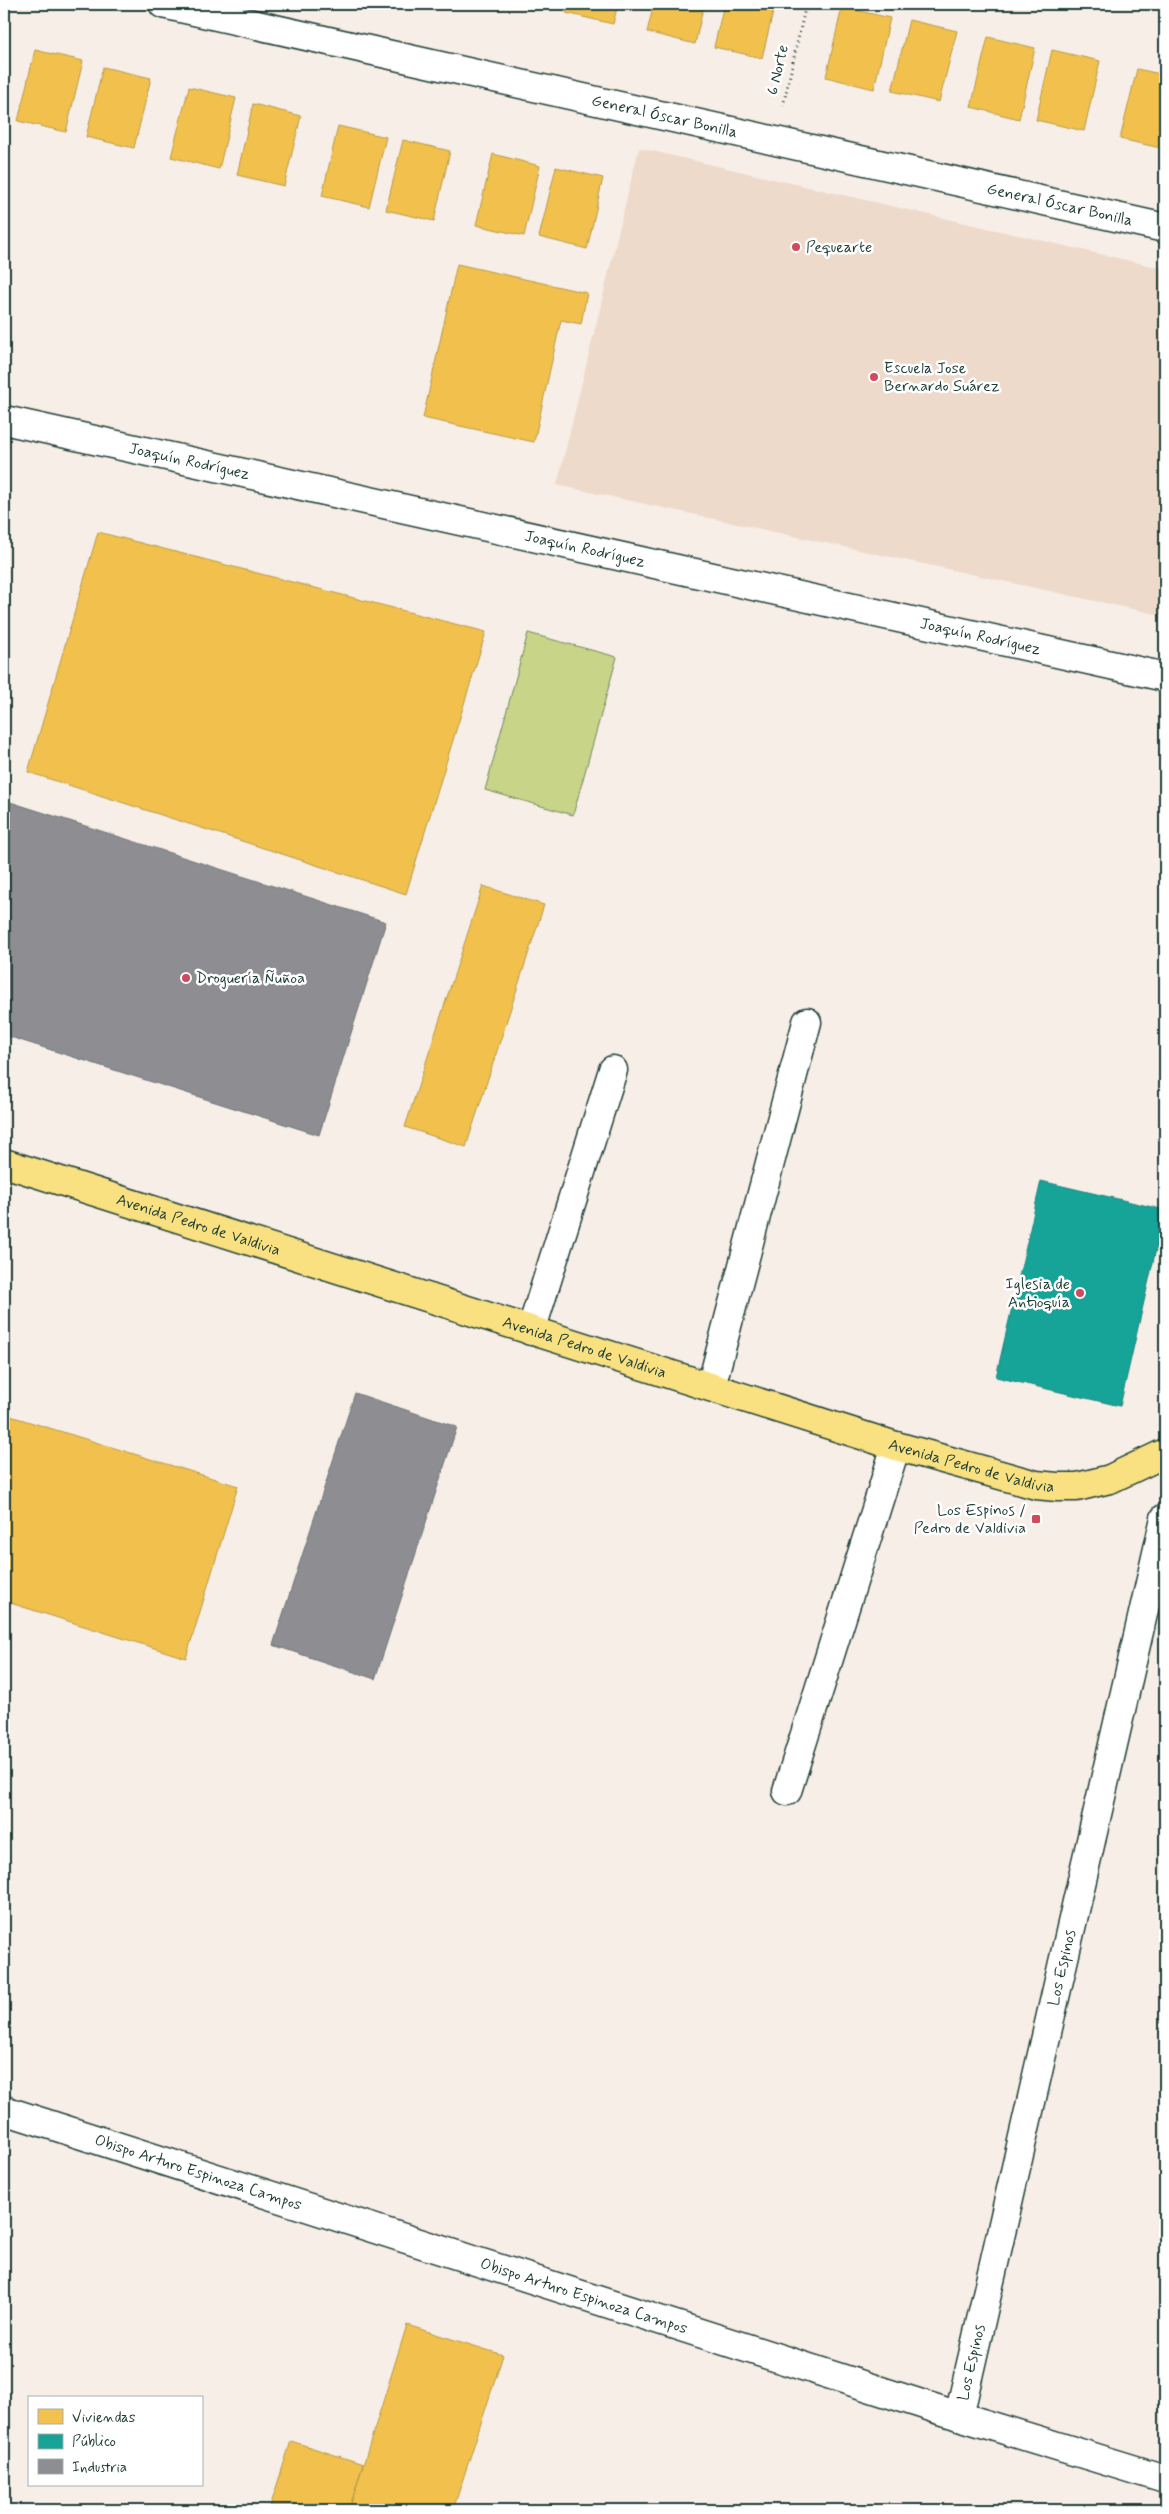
<svg xmlns="http://www.w3.org/2000/svg" width="1169" height="2514" viewBox="0 0 1169 2514" font-family="Mynerve,sans-serif">
	<style>
		.built { fill: #eddaca }
		.green { fill: #c8d488; stroke: #74885e }
		.homes { fill: #f2c14e; stroke: #b39946 }
		.public { fill: #17a398; stroke: #19847a }
		.industry { fill: #8d8d92; stroke: #6c7576 }
		.lines { fill: none; stroke-linecap: round; stroke-linejoin: round }
		.minor-casing { stroke: #1f3d34; stroke-width: 31 }
		.major-casing { stroke: #1f3d34; stroke-width: 31 }
		.path { stroke: #1f3d34; stroke-width: 3; stroke-dasharray: 1 4; stroke-linecap: butt }
		.minor { stroke: #fff; stroke-width: 28 }
		.major { stroke: #f9e181; stroke-width: 28 }
		.poi-dot { fill: #d1495b; stroke: #fff; stroke-width: 2 }
		.labels { text-anchor: middle; dominant-baseline: central; stroke-width: 5; stroke-linejoin: round; paint-order: stroke }
		.street-label { font-size: 16px; fill: #1f3d34; stroke: #fff }
		.poi-label { font-size: 16px; fill: #1f3d34; stroke: #fff; text-anchor: start }
	</style>
	<rect width="100%" height="100%" fill="#f7eee7"/>
	<filter id="ink" filterUnits="userSpaceOnUse"><feTurbulence type="fractalNoise" baseFrequency=".02" numOctaves="2"/><feDisplacementMap in="SourceGraphic" scale="10" xChannelSelector="R" yChannelSelector="G"/><feConvolveMatrix kernelMatrix="1 2 1 2 8 2 1 2 1" color-interpolation-filters="sRGB"/></filter>
	<g filter="url(#ink)">
		<path class="built" d="M 639,148 L 1165,269 L 1165,616 L 557,485 Z"/>
		<path class="green" d="M 528,633 L 617,657 L 573,815 L 485,790 Z"/>
		<path class="homes" d="M 534,4 L 552,4 L 551,8 Z
			M 568,4 L 618,4 L 613,24 L 566,13 Z
			M 654,4 L 704,4 L 695,44 L 647,32 Z
			M 724,4 L 775,4 L 762,58 L 714,47 Z
			M 842,7 L 890,18 L 874,89 L 826,77 Z
			M 909,20 L 957,31 L 939,102 L 892,91 Z
			M 988,37 L 1035,48 L 1019,119 L 971,107 Z
			M 35,50 L 83,61 L 66,132 L 18,121 Z
			M 1052,50 L 1100,61 L 1084,131 L 1036,120 Z
			M 103,67 L 151,78 L 134,148 L 86,137 Z
			M 1137,69 L 1165,75 L 1165,149 L 1120,139 Z
			M 189,87 L 236,98 L 219,169 L 171,157 Z
			M 253,104 L 301,116 L 284,186 L 237,175 Z
			M 338,126 L 386,137 L 369,207 L 322,196 Z
			M 403,140 L 450,151 L 434,221 L 386,210 Z
			M 493,154 L 540,166 L 524,236 L 476,225 Z
			M 556,167 L 603,178 L 587,249 L 539,237 Z
			M 457,264 L 587,293 L 581,324 L 561,320 L 534,442 L 423,418 Z
			M 98,532 L 486,632 L 406,894 L 28,772 Z
			M 483,886 L 544,905 L 466,1147 L 405,1127 Z
			M 4,1414 L 238,1486 L 186,1658 L 4,1601 Z
			M 407,2325 L 503,2355 L 453,2510 L 349,2510 Z
			M 291,2441 L 363,2464 L 349,2510 L 269,2510 Z"/>
		<path class="public" d="M 1041,1181 L 1165,1210 L 1120,1406 L 996,1377 Z"/>
		<path class="industry" d="M 4,800 L 386,922 L 319,1135 L 4,1035 Z
			M 355,1393 L 457,1427 L 375,1679 L 273,1645 Z"/>
		<g class="lines">
			<g class="minor-casing">
				<g id="minor">
					<path id="s1" d="M 163,4 L 1165,228"/>
					<path id="s2" d="M 4,420 L 1165,677"/>
					<path d="M 531,1331 L 613,1070"/>
					<path d="M 711,1387 L 807,1022"/>
					<path d="M 787,1791 L 896,1446"/>
					<path id="s3" d="M 4,2110 L 959,2416 L 1165,2479"/>
					<path id="s4" d="M 959,2416 L 1165,1518"/>
				</g>
			</g>
			<g class="major-casing">
				<g id="major">
					<path id="s5" d="M 4,1163 L 896,1446 L 1036,1485 L 1057,1487 L 1077,1487 L 1110,1479 L 1165,1453"/>
				</g>
			</g>
			<path class="path" d="M 783,106 L 806,4"/>
			<use href="#minor" class="minor"/>
			<use href="#major" class="major"/>
		</g>
	</g>
	<g class="poi-dot">
		<circle cx="796" cy="247" r="5"/>
		<circle cx="874" cy="377" r="5"/>
		<circle cx="186" cy="978" r="5"/>
		<circle cx="1080" cy="1293" r="5"/>
		<rect x="1031" y="1514" width="10" height="10" rx="2.5"/>
	</g>
	<g class="labels">
		<g class="street-label">
			<text transform="translate(778 70) rotate(-77)">6 Norte</text>
			<text stroke="none"><textPath href="#s1" startOffset="514">General Óscar Bonilla</textPath></text>
			<text stroke="none"><textPath href="#s1" startOffset="919">General Óscar Bonilla</textPath></text>
			<text stroke="none"><textPath href="#s2" startOffset="190">Joaquín Rodríguez</textPath></text>
			<text stroke="none"><textPath href="#s2" startOffset="595">Joaquín Rodríguez</textPath></text>
			<text stroke="none"><textPath href="#s2" startOffset="1000">Joaquín Rodríguez</textPath></text>
			<text stroke="none"><textPath href="#s5" startOffset="204">Avenida Pedro de Valdivia</textPath></text>
			<text stroke="none"><textPath href="#s5" startOffset="609">Avenida Pedro de Valdivia</textPath></text>
			<text stroke="none"><textPath href="#s5" startOffset="1014">Avenida Pedro de Valdivia</textPath></text>
			<text stroke="none"><textPath href="#s4" startOffset="460">Los Espinos</textPath></text>
			<text stroke="none"><textPath href="#s3" startOffset="204">Obispo Arturo Espinoza Campos</textPath></text>
			<text stroke="none"><textPath href="#s3" startOffset="609">Obispo Arturo Espinoza Campos</textPath></text>
			<text stroke="none"><textPath href="#s4" startOffset="55">Los Espinos</textPath></text>
		</g>
		<g class="poi-label">
			<text x="806" y="247">Pequearte</text>
			<text x="884" y="368">Escuela Jose<tspan x="884" dy="18">Bernardo Suárez</tspan></text>
			<text x="196" y="978">Droguería Ñuñoa</text>
			<text x="1070" y="1284" text-anchor="end">Iglesia de<tspan x="1070" dy="18">Antioquía</tspan></text>
			<text x="1026" y="1510" text-anchor="end">Los Espinos /<tspan x="1026" dy="18">Pedro de Valdivia</tspan></text>
		</g>
	</g>
	<rect width="1169" height="2514" fill="none" stroke="#fff" stroke-width="20"/>
	<rect x="10" y="10" width="1149" height="2494" fill="none" stroke="#1f3d34" stroke-width="2" filter="url(#ink)"/>
	<rect x="28" y="2396" width="175" height="90" fill="#ffffff" stroke="#a5b1ae"/>
	<rect x="38" y="2409" width="25" height="15" fill="#f2c14e" stroke="#a5b1ae"/>
	<text x="72" y="2422" font-size="15" fill="#1f3d34">Viviendas</text>
	<rect x="38" y="2434" width="25" height="15" fill="#17a398" stroke="#a5b1ae"/>
	<text x="72" y="2446" font-size="15" fill="#1f3d34">Público</text>
	<rect x="38" y="2459" width="25" height="15" fill="#8d8d92" stroke="#a5b1ae"/>
	<text x="72" y="2472" font-size="15" fill="#1f3d34">Industria</text>
</svg>
